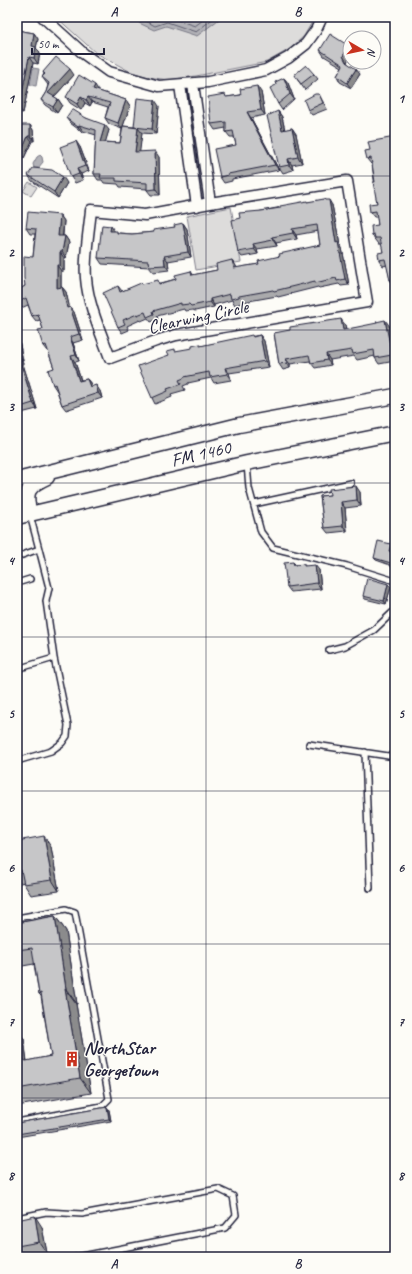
<svg xmlns="http://www.w3.org/2000/svg" width="412" height="1274" viewBox="0 0 412 1274" font-family="Caveat,sans-serif">
	<style>
		.green { fill: #dddcdb; stroke: #807f8b }
		.water { fill: #b2b2b7; stroke: #787885 }
		.lines { fill: none; stroke-linecap: round; stroke-linejoin: round }
		.shore { stroke: #5c5c6d; stroke-width: 1 }
		.lane-casing { stroke: #22223b; stroke-width: 8 }
		.street-casing { stroke: #22223b; stroke-width: 13 }
		.secondary-casing { stroke: #22223b; stroke-width: 17 }
		.lane { stroke: #fdfcf7; stroke-width: 5 }
		.street { stroke: #fdfcf7; stroke-width: 10 }
		.secondary { stroke: #fdfcf7; stroke-width: 14 }
		.wall { fill: #aaaaac; stroke: #22223b }
		.shaded-wall { fill: #8b8b8c; stroke: #22223b }
		.building { fill: #c6c6c8; stroke: #22223b }
		.grid { fill: none; stroke: #22223b; stroke-width: 1; stroke-opacity: 0.55 }
		.labels { text-anchor: middle; dominant-baseline: central; stroke-width: 3; stroke-linejoin: round; paint-order: stroke }
		.street-label { font-size: 19px; fill: #22223b; stroke: #fdfcf7 }
		.poi-label { font-size: 19px; font-weight: bold; fill: #22223b; stroke: #fdfcf7; text-anchor: start }
		.neatline { fill: none; stroke: #22223b; stroke-width: 1.5 }
		.grid-label { font-size: 13px; text-anchor: middle; font-weight: bold; fill: #22223b }
	</style>
	<rect width="100%" height="100%" fill="#fdfcf7"/>
	<filter id="ink" filterUnits="userSpaceOnUse"><feTurbulence type="fractalNoise" baseFrequency=".025" numOctaves="2"/><feDisplacementMap in="SourceGraphic" scale="8" xChannelSelector="R" yChannelSelector="G"/><feConvolveMatrix kernelMatrix="1 2 1 2 8 2 1 2 1" color-interpolation-filters="sRGB"/></filter>
	<g filter="url(#ink)">
		<path class="green" d="M 56,17 L 315,17 L 304,36 L 290,49 L 267,62 L 196,76 L 168,80 L 148,77 L 131,72 L 96,53 Z
			M 29,182 L 37,187 L 31,196 L 23,191 Z
			M 231,207 L 241,262 L 196,270 L 187,216 Z"/>
		<path class="water" d="M 139,17 L 222,17 L 197,36 L 166,26 L 154,30 L 139,23 Z
			M 33,68 L 39,69 L 36,86 L 30,85 Z
			M 40,155 L 42,157 L 43,162 L 38,168 L 34,168 L 33,164 L 37,157 Z"/>
		<g class="lines">
			<path class="shore" d="M 143,17 L 144,20 L 155,26 L 167,22 L 196,32 L 215,17
				M 148,17 L 155,20 L 168,17 L 195,26 L 207,17"/>
			<g class="lane-casing">
				<path id="lane" d="M 247,464 L 249,488 L 261,532 L 273,548 L 347,566 L 395,581
					M 254,504 L 351,483
					M 17,557 L 39,549 L 30,515
					M 17,583 L 30,579
					M 329,650 L 345,646 L 374,630 L 395,610
					M 17,669 L 54,658
					M 309,744 L 395,757
					M 365,752 L 370,888
					M 17,761 L 51,751 L 62,743 L 67,736 L 68,725 L 54,658 L 46,601 L 49,588 L 39,549
					M 17,918 L 66,909 L 75,912 L 109,1099 L 102,1106 L 17,1122
					M 17,1218 L 46,1212 L 82,1214 L 218,1189 L 233,1196 L 236,1215 L 225,1228 L 77,1257"/>
			</g>
			<g class="street-casing">
				<path id="street" d="M 43,17 L 84,54 L 109,72 L 159,86 L 208,82 L 266,70 L 288,58 L 306,44 L 316,30 L 322,17
					M 193,84 L 210,203
					M 180,85 L 197,206
					M 347,181 L 367,302 L 176,335 L 156,341 L 110,358 C 101,333 88,305 86,278 C 84,258 89,231 91,210 L 145,215 L 210,203 Z"/>
			</g>
			<g class="secondary-casing">
				<path id="secondary" d="M 17,480 L 239,425 L 395,396
					M 30,514 C 24,492 27,486 47,477
					M 17,517 L 247,463 L 395,433"/>
			</g>
			<use href="#lane" class="lane"/>
			<use href="#street" class="street"/>
			<use href="#secondary" class="secondary"/>
		</g>
		<path class="wall" d="M 17,30 L 34,33 L 38,39 L 36,48 L 40,52 L 38,64 L 33,63 L 23,113 L 17,112 Z
			M 349,46 L 350,48 L 350,56 L 347,62 L 347,63 L 360,74 L 351,88 L 340,82 L 337,76 L 342,67 L 324,56 L 320,50 Z
			M 43,72 L 74,75 L 54,97 L 58,99 L 62,105 L 57,113 L 45,105 L 41,100 L 46,92 L 48,85 L 42,77 L 44,74 Z
			M 314,74 L 318,79 L 305,90 L 294,75 Z
			M 284,78 L 288,83 L 294,99 L 282,110 L 278,104 L 276,85 Z
			M 99,91 L 126,100 L 130,106 L 123,126 L 134,127 L 159,106 L 156,134 L 142,133 L 139,152 L 159,157 L 160,195 L 151,195 L 147,190 L 147,189 L 120,187 L 118,184 L 104,183 L 102,180 L 98,180 L 94,174 L 96,135 L 83,131 L 82,132 L 70,123 L 66,118 L 86,118 L 109,130 L 105,142 L 120,143 L 122,129 L 109,124 L 105,118 L 108,107 L 92,102 L 90,106 L 85,103 L 81,110 L 70,103 L 66,97 Z
			M 261,92 L 265,115 L 251,118 L 279,170 L 232,179 L 232,181 L 224,183 L 220,177 L 236,145 L 234,137 L 230,137 L 226,132 L 226,128 L 215,130 L 211,124 L 227,97 Z
			M 319,94 L 322,100 L 327,109 L 312,115 L 308,110 Z
			M 278,111 L 282,117 L 285,130 L 292,128 L 296,134 L 302,163 L 292,165 L 293,170 L 283,173 L 279,167 Z
			M 30,125 L 33,130 L 34,141 L 32,141 L 24,158 L 17,156 L 17,135 Z
			M 395,137 L 395,294 L 394,292 L 393,284 L 390,280 L 387,265 L 383,266 L 379,260 L 383,252 L 382,244 L 379,244 L 372,235 L 378,225 L 377,217 L 374,217 L 370,212 L 377,203 L 372,164 L 371,164 L 367,159 L 370,150 Z
			M 80,147 L 89,171 L 81,174 L 83,180 L 75,183 L 71,177 Z
			M 28,175 L 67,183 L 58,198 L 32,181 Z
			M 325,200 L 332,205 L 340,245 L 342,248 L 349,285 L 341,286 L 339,284 L 319,288 L 318,287 L 278,297 L 277,296 L 243,302 L 243,303 L 235,305 L 232,300 L 214,305 L 214,307 L 195,311 L 193,310 L 185,311 L 184,309 L 157,316 L 158,319 L 151,322 L 148,318 L 141,321 L 140,320 L 127,326 L 129,330 L 122,333 L 118,327 L 118,286 L 122,291 L 142,284 L 161,283 L 176,279 L 191,271 L 193,275 L 217,270 L 232,260 L 236,266 L 236,268 L 259,264 L 280,256 L 320,245 L 318,231 L 296,235 L 297,239 L 276,243 L 277,246 L 257,249 L 258,254 L 242,257 L 238,252 L 240,218 L 261,211 L 308,202 Z
			M 60,215 L 64,221 L 63,236 L 65,236 L 69,242 L 66,258 L 64,258 L 64,271 L 61,271 L 61,287 L 62,287 L 66,292 L 69,307 L 70,307 L 74,312 L 83,340 L 73,343 L 79,361 L 75,362 L 81,380 L 87,379 L 91,384 L 92,386 L 100,391 L 102,398 L 66,410 L 62,405 L 57,391 L 53,385 L 54,368 L 48,351 L 47,351 L 43,346 L 43,329 L 40,320 L 36,321 L 32,316 L 28,305 L 17,310 L 17,291 L 25,286 L 33,257 L 35,234 L 30,234 L 26,228 Z
			M 183,223 L 187,229 L 191,257 L 168,261 L 169,270 L 153,272 L 149,267 L 102,264 L 98,258 L 114,231 L 119,233 L 132,234 L 154,232 L 175,227 Z
			M 345,325 L 346,329 L 389,325 L 395,355 L 395,361 L 379,364 L 375,358 L 375,356 L 357,360 L 354,356 L 330,360 L 331,365 L 315,368 L 311,363 L 310,361 L 290,364 L 290,368 L 283,370 L 279,364 L 274,333 Z
			M 17,335 L 18,338 L 19,340 L 21,350 L 23,361 L 22,361 L 37,409 L 17,414 Z
			M 260,335 L 264,341 L 269,367 L 229,373 L 231,380 L 214,383 L 211,378 L 188,383 L 188,384 L 183,386 L 185,390 L 171,394 L 172,397 L 155,404 L 152,398 L 169,355 L 201,346 Z
			M 360,492 L 361,506 L 345,508 L 347,531 L 328,533 L 324,528 L 320,496 Z
			M 393,547 L 391,552 L 395,554 L 395,569 L 392,568 L 390,565 L 376,560 L 374,558 Z
			M 293,562 L 296,565 L 305,566 L 319,570 L 321,589 L 291,592 L 287,587 Z
			M 388,584 L 391,587 L 386,604 L 365,599 L 363,596 Z
			M 17,841 L 51,847 L 59,891 L 31,895 L 24,884 L 24,882 L 17,884 Z
			M 55,916 L 66,931 L 77,1004 L 76,1004 L 91,1093 L 17,1106 L 17,1029 L 24,1039 L 27,1061 L 51,1056 L 41,996 L 39,994 L 34,964 L 17,967 L 17,923 Z
			M 17,988 L 20,1008 L 17,1008 Z
			M 107,1107 L 109,1110 L 111,1121 L 17,1137 L 17,1123 Z
			M 17,1220 L 42,1227 L 47,1253 L 26,1257 L 17,1257 Z"/>
		<path class="shaded-wall" d="M 34,33 L 38,39 L 36,48 L 40,52 L 38,64 L 34,58 L 32,46 Z
			M 349,46 L 350,48 L 350,56 L 347,62 L 350,68 L 343,56 Z
			M 29,57 L 33,63 L 23,113 L 19,108 Z
			M 70,69 L 74,75 L 52,99 L 48,93 Z
			M 356,69 L 360,74 L 351,88 L 347,83 Z
			M 284,78 L 288,83 L 294,99 L 290,94 Z
			M 95,85 L 99,91 L 97,95 L 93,89 Z
			M 257,86 L 261,92 L 265,115 L 261,110 Z
			M 81,97 L 85,103 L 81,110 L 77,104 Z
			M 88,97 L 92,102 L 90,106 L 86,100 Z
			M 58,99 L 62,105 L 57,113 L 53,107 Z
			M 126,100 L 130,106 L 122,129 L 118,123 Z
			M 155,100 L 159,106 L 156,134 L 152,129 Z
			M 278,111 L 282,117 L 286,136 L 282,130 Z
			M 247,112 L 251,118 L 279,170 L 275,165 Z
			M 30,125 L 33,130 L 34,141 L 30,136 Z
			M 79,125 L 83,131 L 82,132 L 78,127 Z
			M 105,125 L 109,130 L 104,147 L 100,142 Z
			M 138,128 L 142,133 L 139,158 L 135,152 Z
			M 292,128 L 296,134 L 302,163 L 298,157 Z
			M 28,136 L 32,141 L 24,158 L 21,153 Z
			M 76,141 L 80,147 L 89,171 L 85,166 Z
			M 155,151 L 159,157 L 160,195 L 156,189 Z
			M 288,159 L 292,165 L 293,170 L 289,165 Z
			M 77,169 L 81,174 L 83,180 L 79,174 Z
			M 63,177 L 67,183 L 58,198 L 54,192 Z
			M 329,200 L 332,205 L 340,245 L 342,248 L 349,285 L 345,279 L 336,243 Z
			M 60,215 L 64,221 L 62,241 L 58,236 Z
			M 183,223 L 187,229 L 191,257 L 188,252 Z
			M 111,226 L 115,232 L 110,231 Z
			M 292,229 L 296,235 L 297,239 L 293,233 Z
			M 65,236 L 69,242 L 66,258 L 62,252 Z
			M 272,237 L 276,243 L 277,246 L 273,240 Z
			M 253,244 L 257,249 L 258,254 L 254,249 Z
			M 60,252 L 64,258 L 64,271 L 60,265 Z
			M 164,256 L 168,261 L 169,270 L 165,265 Z
			M 232,260 L 236,266 L 238,274 L 234,268 Z
			M 57,265 L 61,271 L 61,293 L 57,288 Z
			M 62,287 L 66,292 L 71,313 L 67,308 Z
			M 210,299 L 214,305 L 214,307 L 210,302 Z
			M 70,307 L 74,312 L 83,340 L 79,334 Z
			M 341,319 L 345,325 L 347,335 L 343,330 Z
			M 385,320 L 389,325 L 395,355 L 395,359 L 392,355 Z
			M 17,335 L 18,338 L 19,340 L 23,361 L 19,355 L 17,342 Z
			M 260,335 L 264,341 L 269,367 L 265,361 Z
			M 70,337 L 73,343 L 79,361 L 76,355 Z
			M 326,354 L 330,360 L 331,365 L 327,360 Z
			M 18,355 L 22,361 L 37,409 L 33,403 Z
			M 71,356 L 75,362 L 83,387 L 79,381 Z
			M 286,359 L 290,364 L 290,368 L 287,363 Z
			M 225,368 L 229,373 L 231,380 L 227,374 Z
			M 87,379 L 91,384 L 94,393 L 90,387 Z
			M 96,385 L 100,391 L 102,398 L 98,393 Z
			M 356,486 L 360,492 L 361,506 L 357,500 Z
			M 341,502 L 345,508 L 347,531 L 343,526 Z
			M 391,544 L 393,547 L 391,554 L 389,551 Z
			M 315,565 L 319,570 L 321,589 L 317,583 Z
			M 388,584 L 391,587 L 386,604 L 384,601 Z
			M 44,836 L 51,847 L 59,891 L 52,880 Z
			M 55,916 L 66,931 L 77,1004 L 66,989 Z
			M 17,988 L 20,1008 L 17,1004 Z
			M 65,989 L 76,1004 L 91,1093 L 80,1078 Z
			M 17,1029 L 24,1039 L 28,1072 L 18,1057 L 17,1051 Z
			M 107,1107 L 109,1110 L 111,1121 L 109,1119 Z
			M 35,1216 L 42,1227 L 47,1253 L 39,1242 Z"/>
		<path class="building" d="M 17,30 L 34,33 L 32,46 L 36,47 L 34,58 L 29,57 L 19,108 L 17,107 Z
			M 330,34 L 349,46 L 343,56 L 346,62 L 356,69 L 347,83 L 337,76 L 343,65 L 320,50 Z
			M 56,57 L 70,69 L 48,93 L 58,99 L 53,107 L 41,100 L 46,92 L 49,83 L 42,77 L 45,74 L 43,72 Z
			M 306,65 L 314,74 L 301,84 L 294,75 Z
			M 79,75 L 95,85 L 93,89 L 126,100 L 118,123 L 105,118 L 110,103 L 88,97 L 86,100 L 81,97 L 77,104 L 66,97 Z
			M 284,78 L 290,94 L 278,104 L 270,88 L 276,85 L 275,82 Z
			M 257,86 L 261,110 L 247,112 L 275,165 L 228,174 L 228,175 L 220,177 L 214,149 L 236,145 L 233,131 L 226,132 L 226,122 L 211,124 L 208,97 L 225,94 L 226,97 L 241,95 L 240,89 Z
			M 315,94 L 319,94 L 323,103 L 308,110 L 304,100 Z
			M 137,98 L 155,100 L 152,129 L 134,127 Z
			M 72,109 L 86,118 L 105,125 L 100,142 L 120,143 L 123,126 L 138,128 L 135,152 L 155,151 L 156,189 L 147,190 L 147,183 L 116,181 L 116,178 L 100,178 L 101,174 L 94,174 L 96,130 L 79,125 L 78,127 L 66,118 Z
			M 278,111 L 282,130 L 292,128 L 298,157 L 288,159 L 289,165 L 279,167 L 267,116 Z
			M 22,125 L 30,125 L 30,136 L 28,136 L 21,153 L 17,152 L 17,135 Z
			M 395,137 L 395,292 L 394,292 L 392,279 L 390,280 L 385,259 L 379,260 L 378,253 L 383,252 L 380,238 L 375,238 L 374,234 L 372,235 L 371,226 L 378,225 L 376,211 L 370,212 L 369,204 L 377,203 L 373,182 L 375,182 L 371,158 L 367,159 L 365,151 L 370,150 L 368,142 Z
			M 76,141 L 85,166 L 77,169 L 79,174 L 71,177 L 60,147 Z
			M 33,168 L 52,170 L 63,177 L 54,192 L 28,175 Z
			M 324,199 L 325,200 L 329,200 L 336,243 L 338,242 L 345,279 L 337,281 L 336,278 L 315,283 L 315,281 L 274,291 L 273,290 L 239,296 L 239,297 L 231,299 L 230,294 L 210,299 L 210,302 L 191,306 L 189,304 L 181,305 L 181,303 L 153,311 L 154,314 L 147,317 L 145,312 L 137,315 L 137,314 L 123,320 L 125,324 L 118,327 L 103,293 L 118,286 L 120,292 L 141,283 L 142,284 L 158,280 L 159,284 L 176,279 L 175,275 L 191,271 L 192,275 L 217,270 L 216,264 L 232,260 L 234,268 L 259,264 L 258,261 L 280,256 L 279,254 L 320,245 L 317,225 L 292,229 L 293,233 L 272,237 L 273,240 L 253,244 L 254,249 L 238,252 L 232,220 L 240,218 L 239,213 L 261,211 L 280,208 L 280,206 L 307,201 L 307,202 Z
			M 28,212 L 60,215 L 58,236 L 65,236 L 62,252 L 60,252 L 60,265 L 57,265 L 57,288 L 62,287 L 67,308 L 70,307 L 79,334 L 70,337 L 76,355 L 71,356 L 79,381 L 87,379 L 90,387 L 96,385 L 98,393 L 62,405 L 55,384 L 53,385 L 48,370 L 54,368 L 46,345 L 43,346 L 38,330 L 43,329 L 38,314 L 32,316 L 26,298 L 17,303 L 17,291 L 25,286 L 24,278 L 24,256 L 33,257 L 36,229 L 26,228 Z
			M 183,223 L 188,252 L 164,256 L 165,265 L 149,266 L 148,261 L 98,258 L 102,225 L 111,226 L 110,231 L 117,231 L 117,233 L 132,234 L 154,232 L 153,230 L 175,227 L 174,225 Z
			M 341,319 L 343,330 L 377,323 L 376,322 L 385,320 L 392,355 L 375,358 L 374,350 L 353,354 L 352,350 L 326,354 L 327,360 L 311,363 L 309,355 L 286,359 L 287,363 L 279,364 L 274,333 L 290,330 L 290,327 Z
			M 252,335 L 253,337 L 260,335 L 265,361 L 225,368 L 227,374 L 210,377 L 209,372 L 184,377 L 184,378 L 179,380 L 181,384 L 167,389 L 168,391 L 152,398 L 138,366 L 169,355 L 167,351 L 175,349 L 175,351 L 192,348 L 192,346 L 200,344 L 200,346 Z
			M 17,342 L 19,355 L 18,355 L 33,403 L 17,408 Z
			M 356,486 L 357,500 L 341,502 L 343,526 L 324,528 L 320,496 L 330,495 L 329,489 Z
			M 378,541 L 391,544 L 389,551 L 395,554 L 395,566 L 390,565 L 391,563 L 374,558 Z
			M 293,562 L 294,565 L 304,564 L 304,566 L 315,565 L 317,583 L 287,587 L 284,563 Z
			M 367,578 L 388,584 L 384,601 L 363,596 Z
			M 44,836 L 52,880 L 24,884 L 21,870 L 17,871 L 17,841 Z
			M 55,916 L 66,989 L 65,989 L 80,1078 L 17,1089 L 17,1051 L 18,1057 L 26,1061 L 51,1056 L 41,993 L 39,994 L 32,948 L 17,950 L 17,923 Z
			M 107,1107 L 109,1119 L 17,1134 L 17,1123 Z
			M 35,1216 L 39,1242 L 17,1246 L 17,1220 Z"/>
	</g>
	<path class="grid" d="M 206,17 L 206,1257M 17,176 L 395,176M 17,330 L 395,330M 17,483 L 395,483M 17,637 L 395,637M 17,791 L 395,791M 17,944 L 395,944M 17,1098 L 395,1098"/>
	<defs>
		<g id="building-bare" transform="scale(1.2)"><path d="M-4-6H4V6H1V3H-1V6H-4ZM-2.5-4.3h1.7v1.8h-1.7ZM.8-4.3h1.7v1.8H.8ZM-2.5-1h1.7V.8h-1.7ZM.8-1h1.7V.8H.8Z" fill="#c8321e" stroke="#fdfcf7" stroke-width="2.5" paint-order="stroke"/></g>
	</defs>
	<g fill-rule="evenodd">
		<use href="#building-bare" x="72" y="1059"/>
	</g>
	<g class="labels">
		<g class="street-label">
			<text transform="translate(198 317) rotate(-12)">Clearwing Circle</text>
			<text transform="translate(201 454) rotate(-13)">FM 1460</text>
		</g>
		<g class="poi-label">
			<text x="84" y="1048">NorthStar<tspan x="84" dy="22">Georgetown</tspan></text>
		</g>
	</g>
	<rect width="412" height="1274" fill="none" stroke="#fdfcf7" stroke-width="44"/>
	<g transform="translate(362 50) rotate(99)"><circle r="19" fill="#fdfcf7" stroke="#a5a5ac"/>
	<path d="M0-3L7 15L0 10L-7 15Z" fill="#c8321e"/>
	<text y="-6" font-size="11" font-weight="bold" text-anchor="middle" fill="#22223b">N</text>
	</g>
	<path d="M32 48v6h72v-6" fill="none" stroke="#22223b" stroke-width="2"/>
	<text x="38" y="48" font-size="12" fill="#22223b" stroke="#fdfcf7" stroke-width="3" paint-order="stroke">50 m</text>
	<rect x="22" y="22" width="368" height="1230" class="neatline"/>
	<g class="grid-label">
		<text x="114" y="16">A</text>
		<text x="298" y="16">B</text>
		<text x="11" y="103">1</text>
		<text x="401" y="103">1</text>
		<text x="11" y="257">2</text>
		<text x="401" y="257">2</text>
		<text x="11" y="411">3</text>
		<text x="401" y="411">3</text>
		<text x="11" y="565">4</text>
		<text x="401" y="565">4</text>
		<text x="11" y="718">5</text>
		<text x="401" y="718">5</text>
		<text x="11" y="872">6</text>
		<text x="401" y="872">6</text>
		<text x="11" y="1026">7</text>
		<text x="401" y="1026">7</text>
		<text x="11" y="1180">8</text>
		<text x="401" y="1180">8</text>
		<text x="114" y="1268">A</text>
		<text x="298" y="1268">B</text>
	</g>
</svg>
